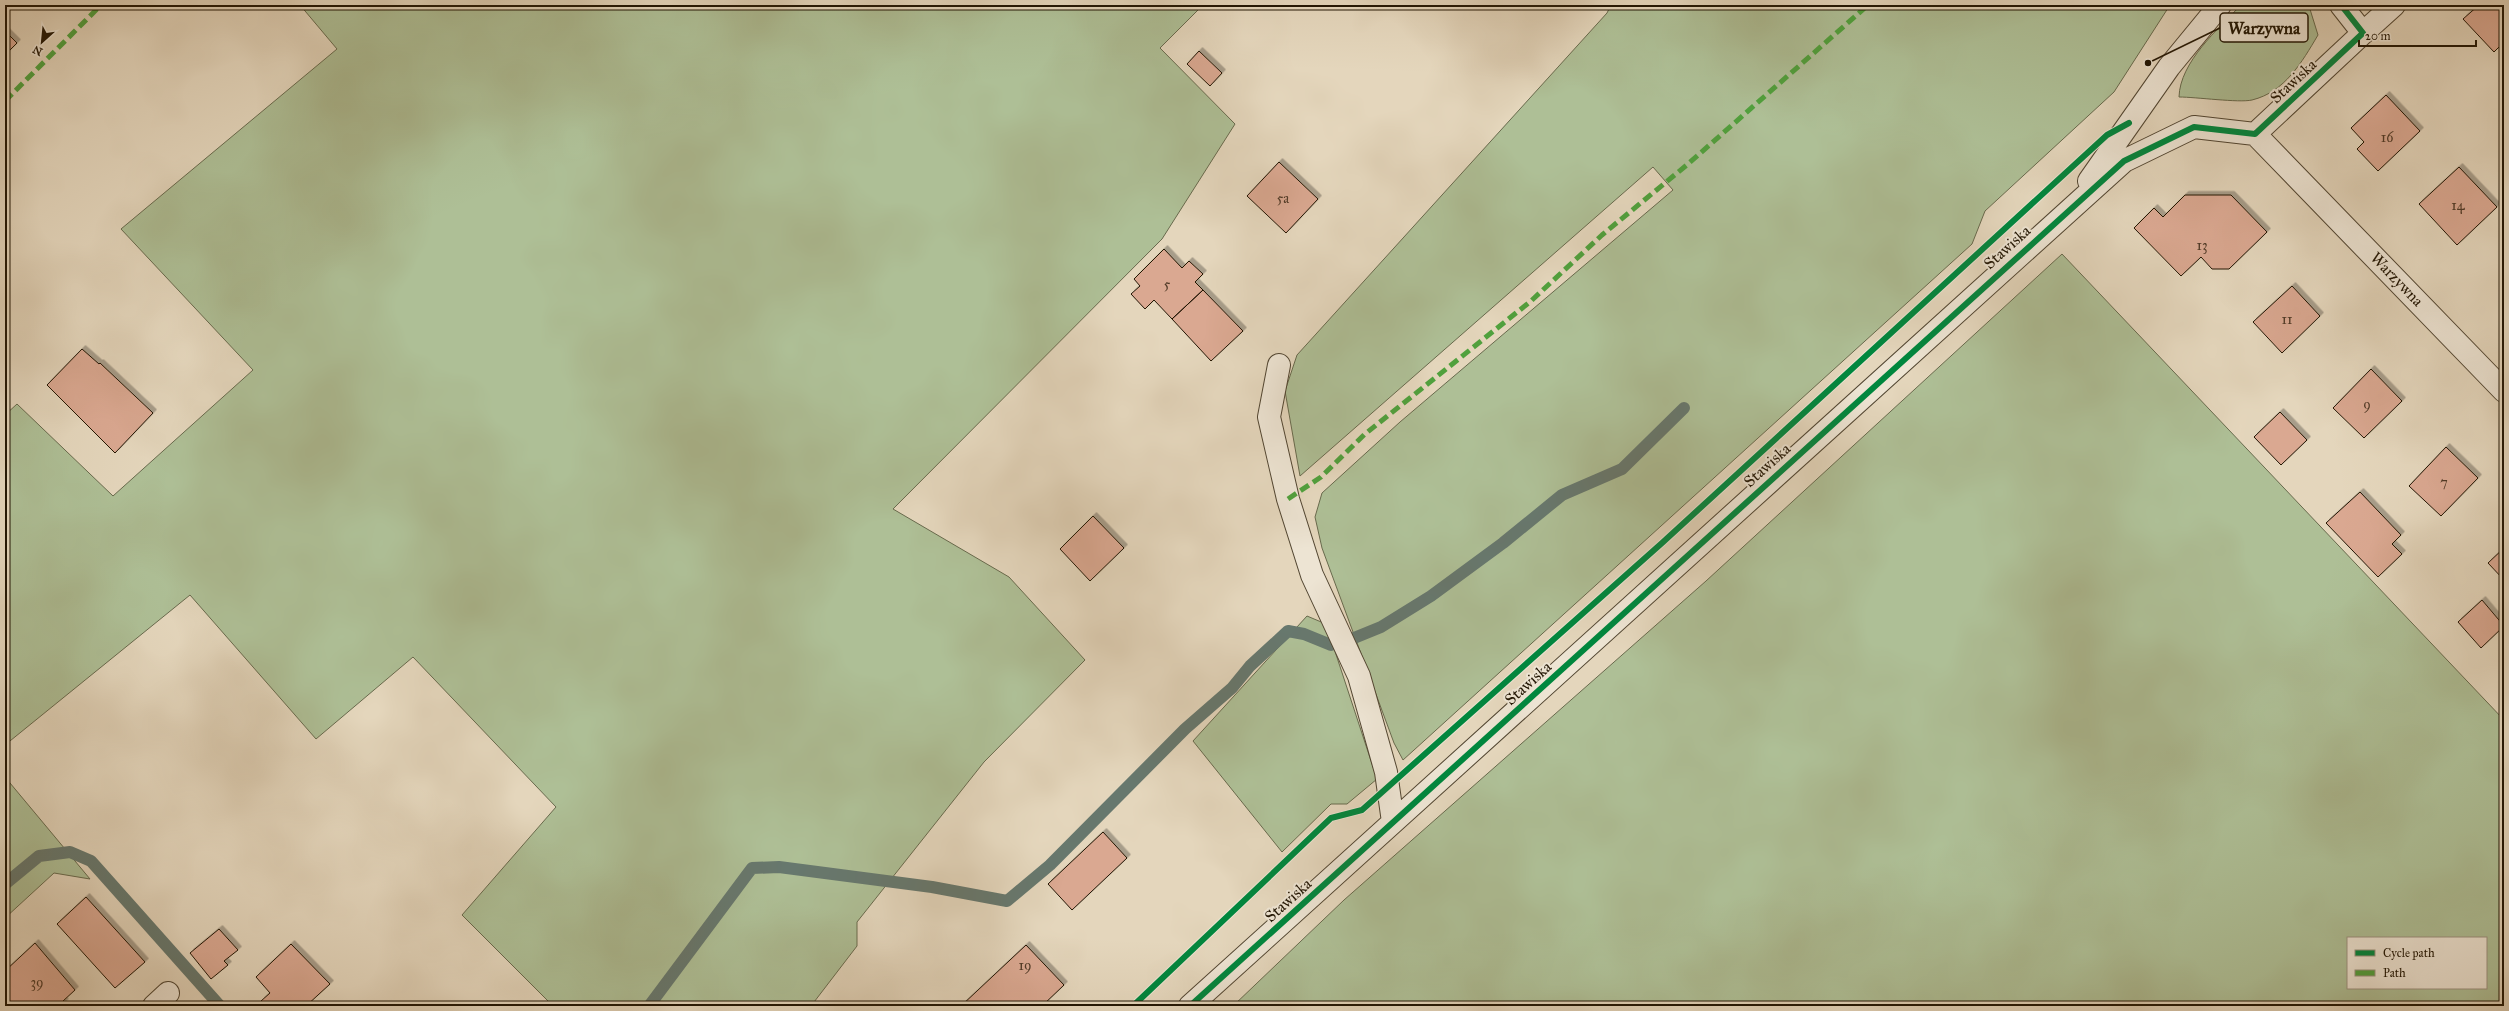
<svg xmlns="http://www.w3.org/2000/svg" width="2509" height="1011" viewBox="0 0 2509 1011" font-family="'IM FELL Great Primer',serif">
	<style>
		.green { fill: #aebf96; stroke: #686a4d; fill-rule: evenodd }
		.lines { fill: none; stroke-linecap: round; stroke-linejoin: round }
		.stream { stroke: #67786e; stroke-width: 12 }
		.building { fill: #daa891; stroke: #221604; filter: url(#shadow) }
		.minor-casing { stroke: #524632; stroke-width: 24 }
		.minor { stroke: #ede4d3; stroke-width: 22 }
		.quiet { stroke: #50a13d; stroke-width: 5; stroke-dasharray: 10 5; stroke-linecap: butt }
		.cycleway-casing { stroke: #ede4d3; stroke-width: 8 }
		.cycleway { stroke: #00873e; stroke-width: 6 }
		.labels { text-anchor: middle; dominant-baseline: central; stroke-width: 4; stroke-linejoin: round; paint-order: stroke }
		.number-label { font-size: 14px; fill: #503a27 }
		.street-label { font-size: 16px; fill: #221604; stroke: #ede4d3 }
		.leader { fill: none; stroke: #221604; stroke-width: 1.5 }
		.callout-dot { fill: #221604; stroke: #ede4d3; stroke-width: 1.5 }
		.callout { fill: #ede4d3; stroke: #221604; stroke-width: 1.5 }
		.callout-label { font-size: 17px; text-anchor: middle; font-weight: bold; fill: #221604 }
	</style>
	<defs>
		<filter id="shadow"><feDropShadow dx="3.5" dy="-3.5" stdDeviation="0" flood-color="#0004"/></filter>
	</defs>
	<rect width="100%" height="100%" fill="#e4d6bc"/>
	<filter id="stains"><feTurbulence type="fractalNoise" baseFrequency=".005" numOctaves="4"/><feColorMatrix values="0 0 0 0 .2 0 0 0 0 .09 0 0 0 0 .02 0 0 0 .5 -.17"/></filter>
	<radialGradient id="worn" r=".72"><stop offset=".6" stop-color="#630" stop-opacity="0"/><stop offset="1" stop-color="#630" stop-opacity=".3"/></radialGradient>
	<path class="green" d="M 300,5 L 1203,5 L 1160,48 L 1235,124 L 1162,239 L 893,509 L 1009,577 L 1085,660 L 984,762 L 857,922 L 857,946 L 811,1006 L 553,1006 L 462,915 L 556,807 L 413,657 L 316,739 L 190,595 L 5,745 L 5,415 L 17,404 L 113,496 L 253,370 L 121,229 L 337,49 Z
		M 1611,5 L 2170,5 L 2114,92 L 1985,211 L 1972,244 L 1403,760 L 1394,743 L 1322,548 L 1315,517 L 1322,493 L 1400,422 L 1673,190 L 1653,167 L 1300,476 L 1285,391 L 1297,355 L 1607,13 Z
		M 2241,5 L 2309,6 L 2318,35 C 2302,62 2285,92 2252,100 C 2239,103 2196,97 2179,97 C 2180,62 2218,29 2241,5 Z
		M 2062,254 L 2504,720 L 2504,1006 L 1233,1006 L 1344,900 L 1706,581 ZM 2348,938 L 2486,938 L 2486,988 L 2348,988 Z
		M 1307,616 L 1326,624 L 1377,779 L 1347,804 L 1331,804 L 1282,852 L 1193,741 Z
		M 5,777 L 90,879 L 54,873 L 5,918 Z"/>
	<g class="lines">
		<path class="stream" d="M 1354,638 L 1381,627 L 1431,596 L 1503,543 L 1562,495 L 1622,469 L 1684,408
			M 5,884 L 39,856 L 70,852 L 91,861 L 220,1006
			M 649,1006 L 752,868 L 779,867 L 932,887 L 1007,901 L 1050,865 L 1185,729 L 1232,688 L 1250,666 L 1288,631 L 1304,634 L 1331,645"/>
	</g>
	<path class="building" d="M 2479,5 L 2504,5 L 2504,42 L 2494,52 L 2463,19 Z
		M 5,31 L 17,43 L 5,55 Z
		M 1199,51 L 1222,73 L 1210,86 L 1187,64 Z
		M 2386,95 L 2420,131 L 2378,171 L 2357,149 L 2364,142 L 2351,128 Z
		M 1279,162 L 1318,199 L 1286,233 L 1247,196 Z
		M 2459,167 L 2497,207 L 2457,245 L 2419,204 Z
		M 2185,195 L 2231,195 L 2267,232 L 2229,269 L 2212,269 L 2201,257 L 2181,276 L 2134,228 L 2154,208 L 2163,217 Z
		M 1164,249 L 1182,268 L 1189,261 L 1203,274 L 1195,282 L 1203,290 L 1172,319 L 1154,300 L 1145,309 L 1131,294 L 1140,286 L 1134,279 Z
		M 2292,286 L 2320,316 L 2282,353 L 2253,322 Z
		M 1203,290 L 1243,331 L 1211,361 L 1172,319 Z
		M 82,349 L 99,364 L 100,363 L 153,413 L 115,453 L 47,385 Z
		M 2371,369 L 2402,401 L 2364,438 L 2333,408 Z
		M 2280,412 L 2307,440 L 2281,465 L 2254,437 Z
		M 2446,447 L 2478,478 L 2441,516 L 2409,486 Z
		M 2360,492 L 2401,535 L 2392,544 L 2402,554 L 2378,577 L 2326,523 Z
		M 1093,516 L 1124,548 L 1090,581 L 1060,549 Z
		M 2504,548 L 2504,580 L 2488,563 Z
		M 2482,600 L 2504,626 L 2481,648 L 2458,622 Z
		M 1103,832 L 1127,858 L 1072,910 L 1048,884 Z
		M 86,897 L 145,962 L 115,988 L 57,924 Z
		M 219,929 L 238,950 L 224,961 L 228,965 L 211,979 L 190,953 Z
		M 35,943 L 75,990 L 63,1001 L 65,1002 L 61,1006 L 5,1006 L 5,971 Z
		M 291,944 L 330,984 L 306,1006 L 267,1006 L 261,1001 L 270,993 L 256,977 Z
		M 1026,945 L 1064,985 L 1042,1006 L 961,1006 Z"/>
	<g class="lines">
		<g class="minor-casing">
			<path id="minor" d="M 2363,33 L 2394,5
				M 2255,134 L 2504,391
				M 2089,181 L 2169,67 L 2220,5
				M 1279,365 L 1269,417 L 1288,499 L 1312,575 L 1359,676 L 1386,772 L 1393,822
				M 154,1006 L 168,993
				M 1190,1006 L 2124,161 L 2194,127 L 2255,134 L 2363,33 L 2341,5"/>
		</g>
		<use href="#minor" class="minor"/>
		<path class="quiet" d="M 5,101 L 101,5
			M 1288,499 L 1321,477 L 1365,434 L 1531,301 L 1602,235 L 1688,164 L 1868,5"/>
		<g class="cycleway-casing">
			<path id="cycleway" d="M 1133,1006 L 1331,818 L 1362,810 L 1662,543 L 2107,135 L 2129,123
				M 1190,1006 L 2124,161 L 2194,127 L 2255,134 L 2363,33 L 2341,5"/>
		</g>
		<use href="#cycleway" class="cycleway"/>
	</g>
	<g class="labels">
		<g class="number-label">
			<text x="2387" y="137">16</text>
			<text x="1283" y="198">5a</text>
			<text x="2458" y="205">14</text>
			<text x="2202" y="245">13</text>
			<text x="1167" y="284">5</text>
			<text x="2287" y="319">11</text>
			<text x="2367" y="404">9</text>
			<text x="2444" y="482">7</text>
			<text x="1025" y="965">19</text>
			<text x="37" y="982">39</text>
		</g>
		<g class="street-label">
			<text transform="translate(2293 81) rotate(-43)">Stawiska</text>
			<text transform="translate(2007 247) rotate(-42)">Stawiska</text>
			<text transform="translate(2397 279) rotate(46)">Warzywna</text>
			<text transform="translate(1767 465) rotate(-42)">Stawiska</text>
			<text transform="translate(1528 683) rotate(-42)">Stawiska</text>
			<text transform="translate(1288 900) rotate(-42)">Stawiska</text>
		</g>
	</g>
	<path class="leader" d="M2148 63L2220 28"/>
	<circle class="callout-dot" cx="2148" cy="63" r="4"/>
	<rect class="callout" x="2220" y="13" width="88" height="29" rx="4"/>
	<g class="callout-label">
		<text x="2264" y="34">Warzywna</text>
	</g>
	<rect width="2509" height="1011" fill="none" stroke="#e4d6bc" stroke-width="20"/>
	<rect x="6" y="6" width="2497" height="999" fill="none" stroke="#221604" stroke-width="2"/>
	<rect x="10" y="10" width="2489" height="991" fill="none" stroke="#221604"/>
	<rect x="2347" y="937" width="140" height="52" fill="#ede4d3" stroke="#9c9280"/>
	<rect x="2355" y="950" width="20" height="6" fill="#00873e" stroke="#9c9280"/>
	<text x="2383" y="957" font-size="12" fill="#221604">Cycle path</text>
	<rect x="2355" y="970" width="20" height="6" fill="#50a13d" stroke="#9c9280"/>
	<text x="2383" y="977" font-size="12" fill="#221604">Path</text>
	<g transform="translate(42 42) rotate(207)" stroke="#ede4d3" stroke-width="3" paint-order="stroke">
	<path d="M0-3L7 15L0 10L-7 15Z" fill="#221604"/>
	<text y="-6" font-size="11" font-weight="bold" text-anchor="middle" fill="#221604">N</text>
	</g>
	<path d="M2359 40v6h117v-6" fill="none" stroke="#221604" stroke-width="2"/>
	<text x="2365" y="40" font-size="12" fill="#221604" stroke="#ede4d3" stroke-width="3" paint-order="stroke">20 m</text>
	<rect width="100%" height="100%" filter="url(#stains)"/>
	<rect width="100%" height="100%" fill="url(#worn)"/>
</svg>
